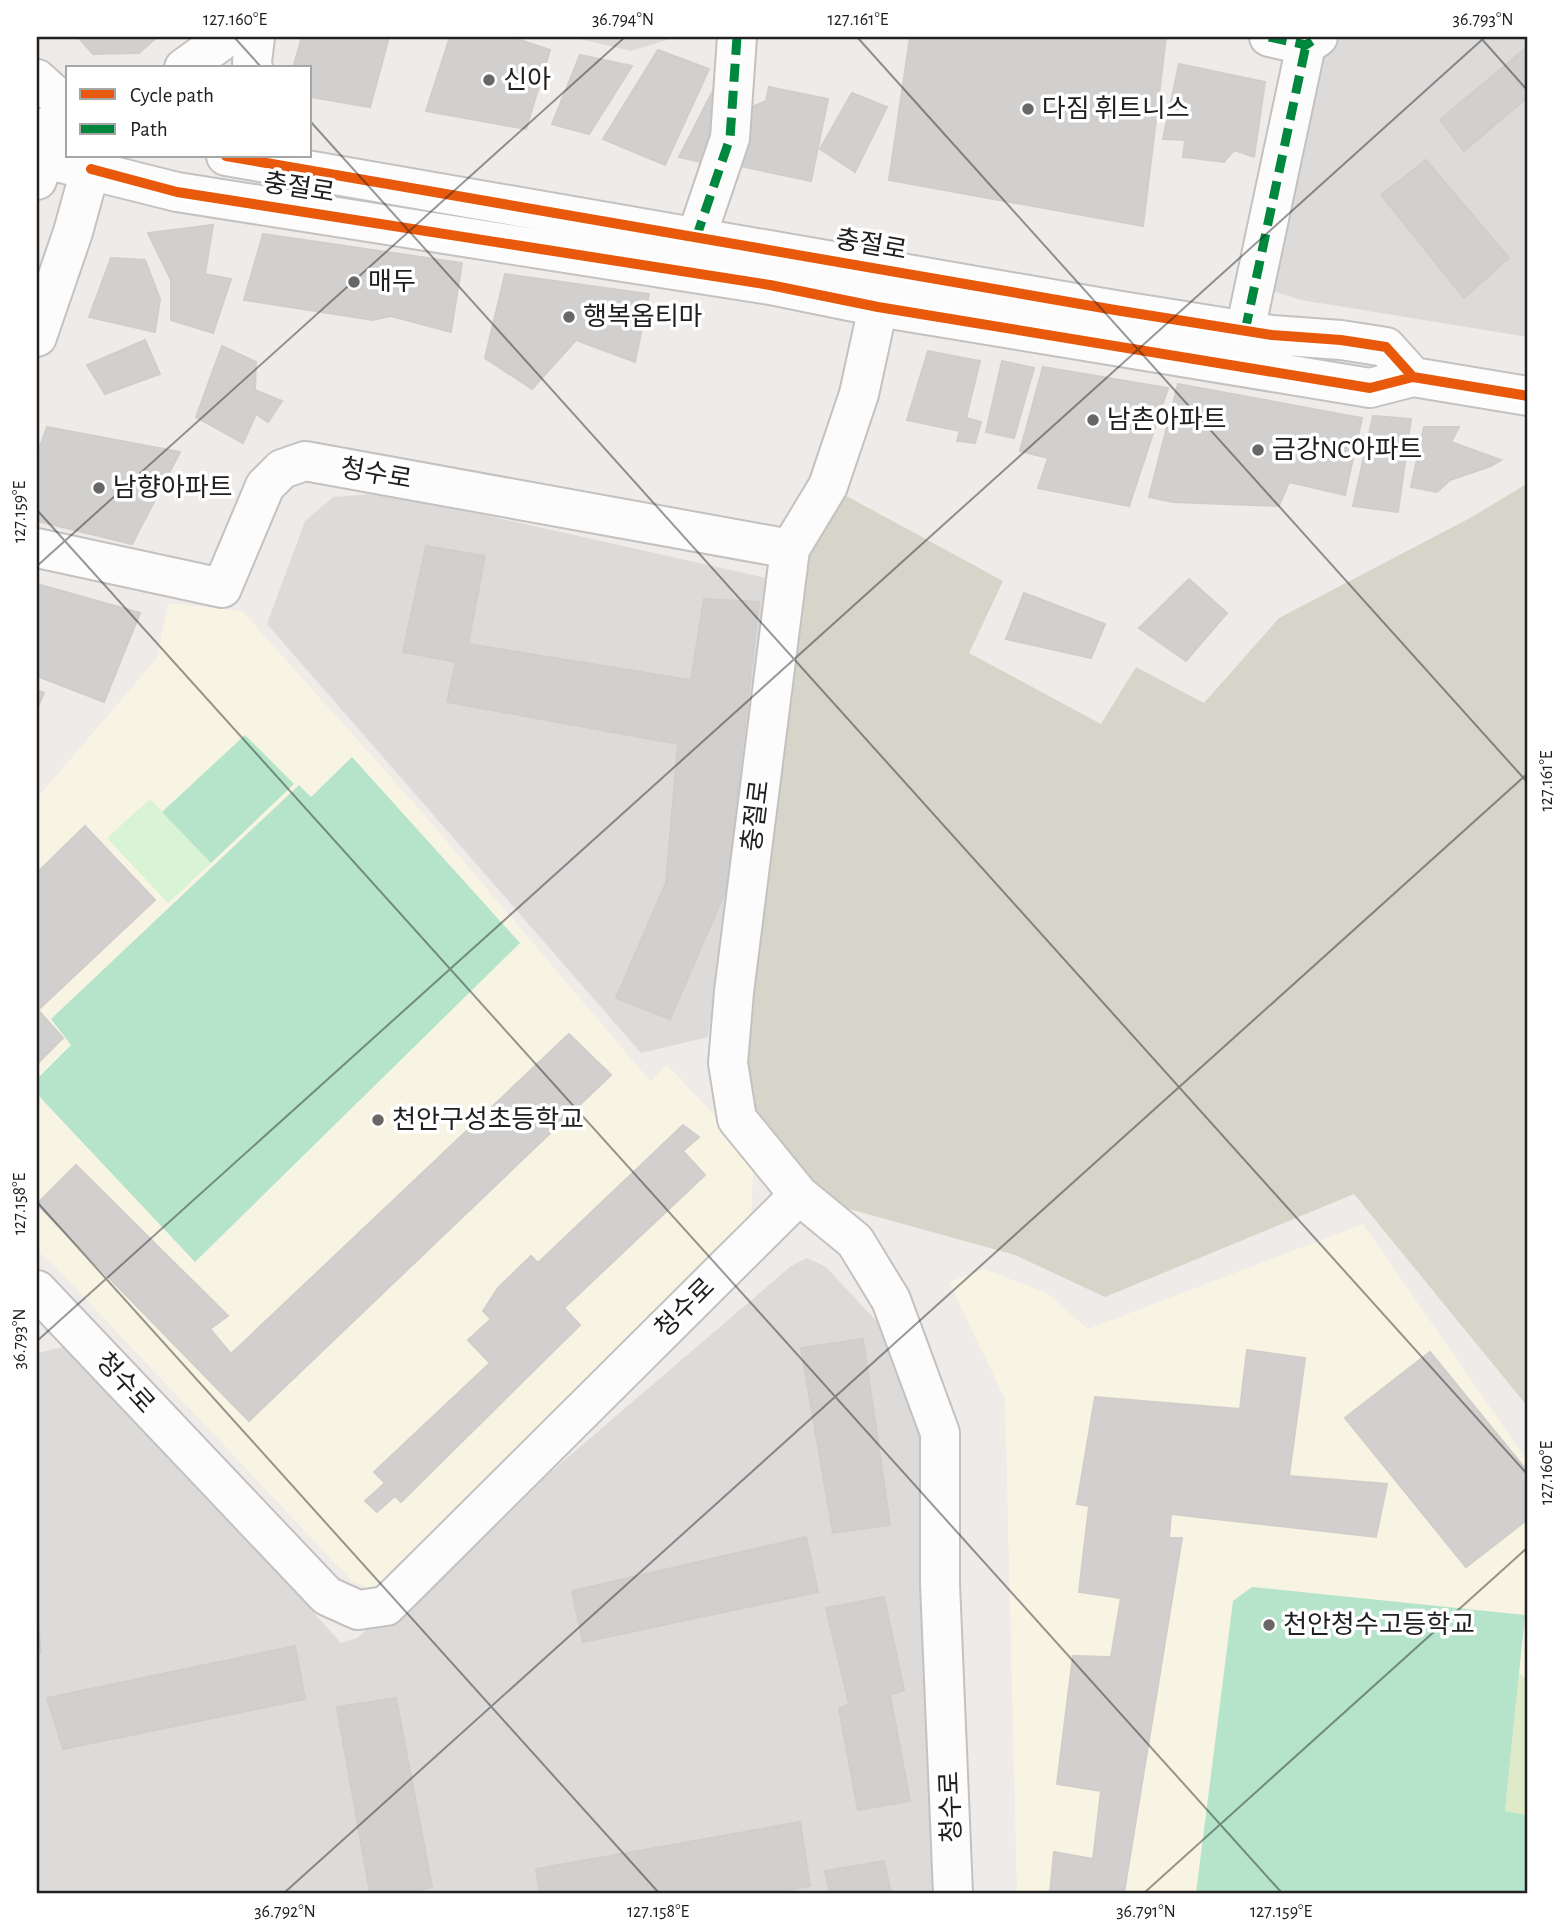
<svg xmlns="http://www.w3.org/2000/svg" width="1565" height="1930" viewBox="0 0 1565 1930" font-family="'Alegreya Sans','Noto Sans KR',sans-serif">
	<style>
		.residential { fill: #dddbda }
		.education { fill: #f7f4e4 }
		.construction { fill: #d7d4ca }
		.grass { fill: #dfeac8 }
		.park { fill: #d9f3d5 }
		.pitch { fill: #b5e4ca }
		.building { fill: #d2d0ce; stroke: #d1cdca; stroke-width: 2 }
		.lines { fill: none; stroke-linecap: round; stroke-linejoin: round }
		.minor-casing { stroke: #c4c2c1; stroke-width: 42 }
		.tertiary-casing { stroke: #c4c2c1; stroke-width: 42 }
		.minor { stroke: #fcfcfc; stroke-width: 38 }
		.tertiary { stroke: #fcfcfc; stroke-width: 38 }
		.quiet { stroke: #00873e; stroke-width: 9; stroke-dasharray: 18 9; stroke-linecap: butt }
		.cycleway-casing { stroke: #fff; stroke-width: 15 }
		.cycleway { stroke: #e8590c; stroke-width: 10 }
		.ticks { fill: none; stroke: #202020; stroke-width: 2; stroke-opacity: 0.45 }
		.poi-dot { fill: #686766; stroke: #fff; stroke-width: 2.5 }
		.labels { text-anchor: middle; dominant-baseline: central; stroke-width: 7; stroke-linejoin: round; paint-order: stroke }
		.poi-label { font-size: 26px; fill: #202020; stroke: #fff; text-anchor: start }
		.street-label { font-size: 26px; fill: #202020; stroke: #fff }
		.neatline { fill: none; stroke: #202020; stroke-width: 2.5 }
		.ticks-label { font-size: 18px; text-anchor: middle; fill: #202020 }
	</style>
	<rect width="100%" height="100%" fill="#eeebe8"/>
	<path class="residential" d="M 571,37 L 677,37 L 631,51 Z
		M 1274,37 L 1528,37 L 1528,337 L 1301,300 L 1254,285 L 1306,46 Z
		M 386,493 L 775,580 L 708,1037 L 641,1053 L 267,624 L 305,521 L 333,497 Z
		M 807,1258 L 826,1267 L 883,1328 L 899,1360 L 929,1461 L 941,1893 L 37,1893 L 37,1353 L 68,1346 L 249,1541 L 341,1643 L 357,1638 L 791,1266 Z"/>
	<path class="education" d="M 168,603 L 242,611 L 415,804 L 651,1082 L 666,1064 L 754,1157 L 751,1217 L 386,1584 L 368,1588 L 352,1581 L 47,1258 L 37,1252 L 37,798 L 157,658 Z
		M 1363,1224 L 1528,1462 L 1528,1893 L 1017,1893 L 1005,1399 L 949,1282 L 984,1269 L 1047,1293 L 1088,1329 Z"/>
	<path class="construction" d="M 1528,483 L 1528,1407 L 1354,1194 L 1105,1297 L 1015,1255 L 799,1195 L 728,1063 L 790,549 L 828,486 L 1003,581 L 969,653 L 1101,724 L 1136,667 L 1204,703 L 1279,618 L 1472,517 Z"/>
	<path class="grass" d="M 1519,1673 L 1528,1681 L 1528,1815 L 1505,1811 Z"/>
	<path class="park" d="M 150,799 L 211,863 L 168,903 L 107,838 Z"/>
	<path class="pitch" d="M 245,735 L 294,784 L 211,863 L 162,812 Z
		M 352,757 L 520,943 L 195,1262 L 37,1094 L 37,1079 L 71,1045 L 51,1019 L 299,785 L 311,797 Z
		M 1252,1587 L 1525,1615 L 1505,1811 L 1528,1815 L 1528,1893 L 1196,1893 L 1233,1601 Z"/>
	<path class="building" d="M 78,37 L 157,37 L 139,53 L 93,54 Z
		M 302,37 L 389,37 L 370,107 L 310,97 L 310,68 L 293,68 Z
		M 450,37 L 511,37 L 550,50 L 526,129 L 426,111 Z
		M 910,37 L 1166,37 L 1143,226 L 889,180 Z
		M 1528,46 L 1528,97 L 1464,151 L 1440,120 Z
		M 658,50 L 709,69 L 665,165 L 603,139 Z
		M 580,55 L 632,66 L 589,134 L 552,124 Z
		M 1179,64 L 1265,82 L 1254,157 L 1234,150 L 1224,162 L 1183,157 L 1185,140 L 1163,139 Z
		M 721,75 L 710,164 L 679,157 Z
		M 769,87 L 828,99 L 811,181 L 740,166 L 752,107 L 766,101 Z
		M 852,93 L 887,107 L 855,172 L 820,149 Z
		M 1426,160 L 1509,258 L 1464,298 L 1381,195 Z
		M 213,225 L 205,274 L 231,279 L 213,333 L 171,320 L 171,280 L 148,233 Z
		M 263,234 L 462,263 L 451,332 L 391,316 L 373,320 L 244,300 Z
		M 111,258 L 145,260 L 160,299 L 155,332 L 89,317 Z
		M 505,274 L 649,294 L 635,362 L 576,340 L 532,389 L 485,358 Z
		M 145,340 L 160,374 L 105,394 L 87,365 Z
		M 222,346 L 256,362 L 255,390 L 282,401 L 268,422 L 256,414 L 243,443 L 196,417 Z
		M 928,351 L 980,361 L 966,418 L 981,422 L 975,443 L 957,441 L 960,431 L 907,420 Z
		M 1002,361 L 1034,368 L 1014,438 L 986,432 Z
		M 1043,367 L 1168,388 L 1129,506 L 1038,488 L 1048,458 L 1020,451 Z
		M 1178,384 L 1362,418 L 1345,495 L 1289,482 L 1279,506 L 1173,502 L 1149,497 Z
		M 1373,416 L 1411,419 L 1398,512 L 1353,506 Z
		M 47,427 L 180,452 L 132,544 L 37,521 L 37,455 Z
		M 1424,427 L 1459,427 L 1451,442 L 1501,460 L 1491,466 L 1450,480 L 1437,492 L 1411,487 Z
		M 426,546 L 485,556 L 468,644 L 691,680 L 704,599 L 759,602 L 726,890 L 670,1019 L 616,998 L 666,883 L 678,744 L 447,702 L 456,662 L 403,652 Z
		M 1189,579 L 1227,613 L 1186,661 L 1139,628 Z
		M 37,584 L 140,613 L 104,702 L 37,676 Z
		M 1024,593 L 1105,624 L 1091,658 L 1006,639 Z
		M 37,690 L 44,693 L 37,709 Z
		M 85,826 L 155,900 L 38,1010 L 63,1038 L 37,1064 L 37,873 Z
		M 569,1034 L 611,1075 L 249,1421 L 37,1204 L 76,1165 L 228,1316 L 210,1329 L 231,1354 Z
		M 683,1125 L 699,1137 L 683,1151 L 705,1175 L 564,1308 L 580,1325 L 401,1502 L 395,1496 L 377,1512 L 365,1501 L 385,1483 L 374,1472 L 490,1363 L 468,1340 L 491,1319 L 483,1311 L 498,1288 L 531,1256 L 538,1263 Z
		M 863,1339 L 890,1525 L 833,1533 L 801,1348 Z
		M 1247,1350 L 1305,1358 L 1289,1476 L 1387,1484 L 1376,1537 L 1171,1514 L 1169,1538 L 1182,1538 L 1124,1893 L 1050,1893 L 1054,1852 L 1093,1859 L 1101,1791 L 1057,1784 L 1073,1656 L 1111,1657 L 1121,1598 L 1079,1592 L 1089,1506 L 1077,1504 L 1095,1397 L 1240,1409 Z
		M 1430,1352 L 1528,1472 L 1528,1519 L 1466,1567 L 1345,1418 Z
		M 806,1537 L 818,1592 L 583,1642 L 572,1591 Z
		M 884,1597 L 904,1690 L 890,1695 L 910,1801 L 858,1810 L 839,1709 L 849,1704 L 826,1608 Z
		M 37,1615 L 41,1652 L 37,1653 Z
		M 295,1646 L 305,1699 L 63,1749 L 47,1698 Z
		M 396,1698 L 432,1887 L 404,1893 L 370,1893 L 337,1707 Z
		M 800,1822 L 810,1886 L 768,1893 L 540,1893 L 536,1869 Z
		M 884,1861 L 891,1893 L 830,1893 L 825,1871 Z"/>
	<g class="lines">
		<g class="minor-casing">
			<path id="minor" d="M 1269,37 L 1306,45 L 1318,37
				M 184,68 L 227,37
				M 253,68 L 252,62 L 255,37
				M 696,238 L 730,138 L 737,37
				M 878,307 L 859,394 L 828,486 L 790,549 L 734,992 L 728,1063 L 737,1119 L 799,1195 L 855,1241 L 891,1300 L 940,1433 L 940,1584 L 953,1893
				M 1245,331 L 1306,45
				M 37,548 L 222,588 L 265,486 L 282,469 L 305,461 L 790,549
				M 37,1290 L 327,1596 L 358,1610 L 386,1606 L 799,1195"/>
		</g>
		<g class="tertiary-casing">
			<path id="tertiary" d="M 37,79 L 68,107
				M 226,156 L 1115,310 L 1272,335 L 1341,340 L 1386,347 L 1413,377
				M 37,157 L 177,192 L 770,285 L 878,307 L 1370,388 L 1413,377 L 1528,396
				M 37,180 L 44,159 L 50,125
				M 37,337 L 73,232 L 94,156"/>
		</g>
		<use href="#minor" class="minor"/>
		<use href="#tertiary" class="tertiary"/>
		<path class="quiet" d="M 1269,37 L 1306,45 L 1318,37
			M 696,238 L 730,138 L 737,37
			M 1245,331 L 1306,45"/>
		<g class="cycleway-casing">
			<path id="cycleway" d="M 226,156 L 1115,310 L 1272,335 L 1341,340 L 1386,347 L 1413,377
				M 91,169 L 177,192 L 770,285 L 878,307 L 1370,388 L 1413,377 L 1528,396"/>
		</g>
		<use href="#cycleway" class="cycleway"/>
	</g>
	<path class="ticks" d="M 234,37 L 262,68M 857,37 L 1528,783M 1480,37 L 1528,91M 310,121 L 1528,1475M 37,510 L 1282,1893M 37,566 L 625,37M 37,1202 L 659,1893M 37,1341 L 1485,37M 284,1893 L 1528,773M 1144,1893 L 1528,1547"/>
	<g class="poi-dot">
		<circle cx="489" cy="80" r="7"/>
		<circle cx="1028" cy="109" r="7"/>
		<circle cx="354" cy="282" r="7"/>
		<circle cx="569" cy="317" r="7"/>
		<circle cx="1093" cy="420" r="7"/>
		<circle cx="1258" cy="450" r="7"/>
		<circle cx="99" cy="488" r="7"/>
		<circle cx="378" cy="1120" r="7"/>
		<circle cx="1269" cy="1625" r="7"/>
	</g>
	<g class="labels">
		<g class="poi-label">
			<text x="503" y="80">신아</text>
			<text x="1042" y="109">다짐 휘트니스</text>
			<text x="368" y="282">매두</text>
			<text x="583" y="317">행복옵티마</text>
			<text x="1107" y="420">남촌아파트</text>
			<text x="1272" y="450">금강NC아파트</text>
			<text x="113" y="488">남향아파트</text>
			<text x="392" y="1120">천안구성초등학교</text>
			<text x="1283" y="1625">천안청수고등학교</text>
		</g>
		<g class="street-label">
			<text transform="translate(299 188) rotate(9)">충절로</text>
			<text transform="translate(871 245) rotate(10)">충절로</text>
			<text transform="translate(376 474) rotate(10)">청수로</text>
			<text transform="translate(756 816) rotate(-83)">충절로</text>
			<text transform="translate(685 1308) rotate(-45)">청수로</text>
			<text transform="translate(125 1383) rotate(47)">청수로</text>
			<text transform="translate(951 1807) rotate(-92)">청수로</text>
		</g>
	</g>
	<rect width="1565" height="1930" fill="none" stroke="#ffffff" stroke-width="77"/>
	<rect x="66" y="66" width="245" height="91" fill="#ffffff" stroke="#a6a6a6" stroke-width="2"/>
	<rect x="80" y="89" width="35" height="10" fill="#e8590c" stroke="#a6a6a6" stroke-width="2"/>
	<text x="130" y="102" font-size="21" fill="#202020">Cycle path</text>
	<rect x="80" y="124" width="35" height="10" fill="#00873e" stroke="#a6a6a6" stroke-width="2"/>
	<text x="130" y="136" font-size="21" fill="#202020">Path</text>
	<rect x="38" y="38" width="1488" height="1854" class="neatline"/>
	<g class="ticks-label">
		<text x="235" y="25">127.160°E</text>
		<text x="623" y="25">36.794°N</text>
		<text x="858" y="25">127.161°E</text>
		<text x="1483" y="25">36.793°N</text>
		<text transform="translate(19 512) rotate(-90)" y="6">127.159°E</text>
		<text transform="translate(1546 781) rotate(-90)" y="6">127.161°E</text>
		<text transform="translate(19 1204) rotate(-90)" y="6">127.158°E</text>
		<text transform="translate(19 1339) rotate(-90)" y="6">36.793°N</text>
		<text transform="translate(1546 1473) rotate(-90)" y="6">127.160°E</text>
		<text x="285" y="1917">36.792°N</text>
		<text x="658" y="1917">127.158°E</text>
		<text x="1146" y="1917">36.791°N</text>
		<text x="1281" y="1917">127.159°E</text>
	</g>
</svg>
